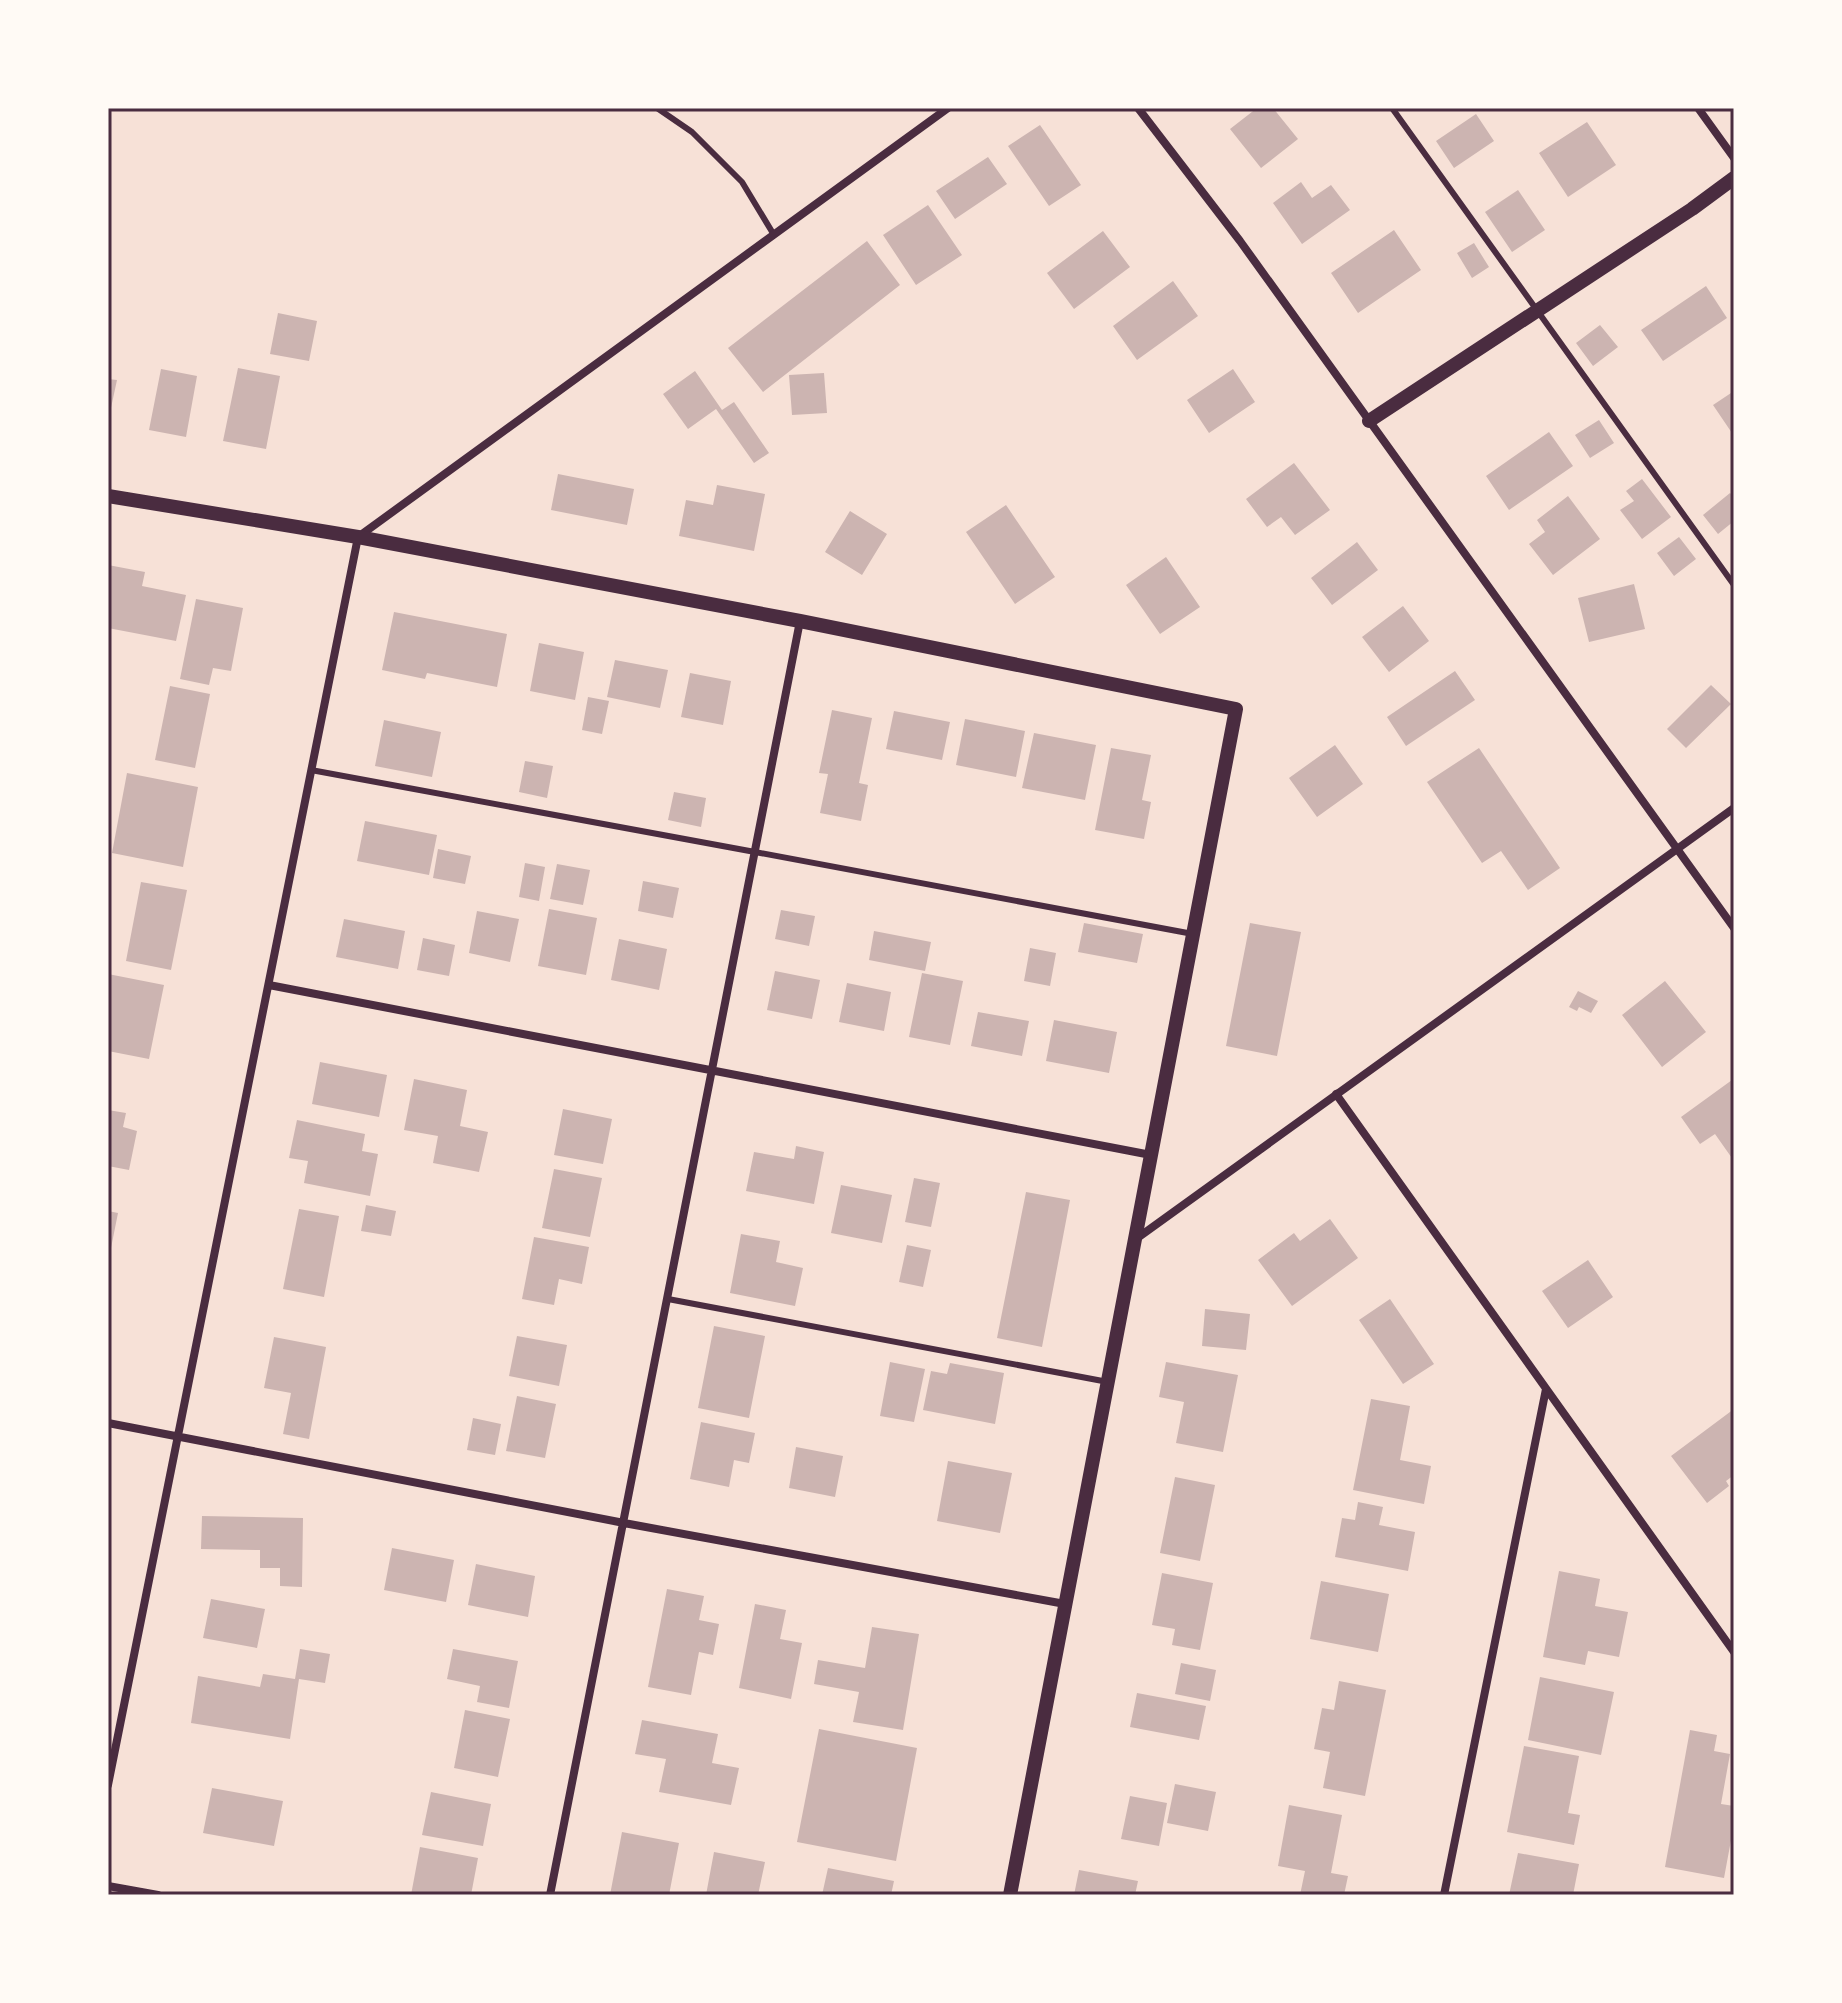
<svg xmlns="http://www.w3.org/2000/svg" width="1842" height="2003" viewBox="0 0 1842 2003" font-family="Karla,sans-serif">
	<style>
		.building { fill: #ccb4b1 }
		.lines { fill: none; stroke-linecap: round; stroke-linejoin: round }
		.service { stroke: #4a2c40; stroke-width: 6 }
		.minor { stroke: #4a2c40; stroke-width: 8 }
		.tertiary { stroke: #4a2c40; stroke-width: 14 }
		.neatline { fill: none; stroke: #4a2c40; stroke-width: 3 }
	</style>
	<rect width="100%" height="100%" fill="#f7e1d7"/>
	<path class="building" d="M 1257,108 L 1273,108 L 1298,139 L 1261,168 L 1230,129 Z
		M 1476,114 L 1494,141 L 1454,168 L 1436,141 Z
		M 1587,122 L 1616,165 L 1568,197 L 1539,153 Z
		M 1040,125 L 1081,185 L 1049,206 L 1008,146 Z
		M 988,157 L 1007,184 L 955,219 L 936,191 Z
		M 1301,182 L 1312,198 L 1331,185 L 1350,210 L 1302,244 L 1273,203 Z
		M 1518,190 L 1545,230 L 1512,252 L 1485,212 Z
		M 928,205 L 962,255 L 916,285 L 883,235 Z
		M 1394,230 L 1421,270 L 1358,313 L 1331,273 Z
		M 1103,231 L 1130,267 L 1074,309 L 1047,273 Z
		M 867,241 L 900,285 L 763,392 L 728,348 Z
		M 1474,243 L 1489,267 L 1472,278 L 1457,253 Z
		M 1173,281 L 1198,316 L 1137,360 L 1113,326 Z
		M 1706,286 L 1727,318 L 1663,361 L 1641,330 Z
		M 278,313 L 317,321 L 309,361 L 270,354 Z
		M 1600,325 L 1618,347 L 1593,366 L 1576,343 Z
		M 238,368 L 280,376 L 266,449 L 223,441 Z
		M 161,369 L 197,376 L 186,437 L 149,430 Z
		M 1233,369 L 1255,402 L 1209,433 L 1187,400 Z
		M 695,371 L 722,410 L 734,402 L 769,453 L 754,463 L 716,409 L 688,429 L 663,394 Z
		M 824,373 L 827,413 L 792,415 L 789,375 Z
		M 108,379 L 117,380 L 109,417 L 108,417 Z
		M 1734,391 L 1734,436 L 1713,405 Z
		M 1599,420 L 1614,443 L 1590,458 L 1575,435 Z
		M 1549,432 L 1573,466 L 1509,510 L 1486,476 Z
		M 1294,463 L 1330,510 L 1295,535 L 1281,517 L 1267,527 L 1246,499 Z
		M 558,474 L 634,489 L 627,525 L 551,510 Z
		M 1642,479 L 1671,517 L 1642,539 L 1620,510 L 1634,501 L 1626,491 Z
		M 717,485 L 765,494 L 754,551 L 679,536 L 686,500 L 713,505 Z
		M 1730,493 L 1734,497 L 1734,521 L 1718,534 L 1703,515 Z
		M 1568,496 L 1600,539 L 1553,575 L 1529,544 L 1545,532 L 1537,520 Z
		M 1006,505 L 1055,577 L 1015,604 L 966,532 Z
		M 850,511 L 887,534 L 862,575 L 825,552 Z
		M 1679,537 L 1696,559 L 1674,576 L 1657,553 Z
		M 1357,542 L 1378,570 L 1332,605 L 1311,578 Z
		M 1166,557 L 1200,607 L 1160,634 L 1126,585 Z
		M 108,565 L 145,572 L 142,586 L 186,595 L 176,641 L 108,628 Z
		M 1634,584 L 1645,629 L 1589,642 L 1578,598 Z
		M 196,599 L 243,608 L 231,671 L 213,668 L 209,685 L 180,679 Z
		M 1403,606 L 1429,641 L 1389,672 L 1362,637 Z
		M 394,612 L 507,634 L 497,687 L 427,673 L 425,679 L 382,670 Z
		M 539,643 L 584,652 L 575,700 L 530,691 Z
		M 615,660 L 668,670 L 660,708 L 607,697 Z
		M 1455,671 L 1475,700 L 1406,746 L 1387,717 Z
		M 690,673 L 731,681 L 723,725 L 681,717 Z
		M 1711,685 L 1731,704 L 1686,748 L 1667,729 Z
		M 170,686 L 210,694 L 195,768 L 155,760 Z
		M 588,697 L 609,701 L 602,734 L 582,730 Z
		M 832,710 L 872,718 L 859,783 L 868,785 L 861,821 L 820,813 L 828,774 L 819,773 Z
		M 894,711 L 950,722 L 942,760 L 886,749 Z
		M 965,719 L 1025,731 L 1016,777 L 956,765 Z
		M 384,720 L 441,732 L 432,777 L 375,766 Z
		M 1034,733 L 1096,745 L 1085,800 L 1022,788 Z
		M 1335,745 L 1363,784 L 1317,817 L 1289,778 Z
		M 1111,748 L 1151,755 L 1142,800 L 1151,802 L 1144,839 L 1095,830 Z
		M 1479,748 L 1560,868 L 1528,890 L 1501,851 L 1482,863 L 1427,782 Z
		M 525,761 L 553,766 L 547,798 L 519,792 Z
		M 127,773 L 198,787 L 183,867 L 112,853 Z
		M 674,792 L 706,798 L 701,827 L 668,820 Z
		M 365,821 L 437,835 L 429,875 L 357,861 Z
		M 438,849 L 471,856 L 465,884 L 433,878 Z
		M 525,863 L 545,867 L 539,901 L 519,897 Z
		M 557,864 L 590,870 L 583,905 L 550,899 Z
		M 643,881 L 679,888 L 673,918 L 638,911 Z
		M 141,882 L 187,890 L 171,970 L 126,961 Z
		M 549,909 L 597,918 L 586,975 L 538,966 Z
		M 781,910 L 815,916 L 809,946 L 775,939 Z
		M 477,911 L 519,919 L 510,962 L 469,953 Z
		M 344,919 L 405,931 L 398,969 L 336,957 Z
		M 1084,923 L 1143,934 L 1137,963 L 1078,952 Z
		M 1250,923 L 1301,932 L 1277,1056 L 1226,1046 Z
		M 874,931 L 931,942 L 925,971 L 869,960 Z
		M 423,938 L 455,945 L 449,976 L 417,970 Z
		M 619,939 L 667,949 L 659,990 L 611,980 Z
		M 1030,948 L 1056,953 L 1050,986 L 1024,981 Z
		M 775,971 L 820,980 L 812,1019 L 767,1010 Z
		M 922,973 L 963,981 L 950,1045 L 909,1037 Z
		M 108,974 L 164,985 L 149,1059 L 108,1051 Z
		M 1665,981 L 1706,1032 L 1662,1067 L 1622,1015 Z
		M 847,983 L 891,992 L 884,1031 L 839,1022 Z
		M 1578,991 L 1598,1001 L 1591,1013 L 1579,1007 L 1577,1011 L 1569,1007 Z
		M 978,1012 L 1029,1021 L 1022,1056 L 971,1046 Z
		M 1054,1020 L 1117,1032 L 1109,1073 L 1046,1061 Z
		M 320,1062 L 387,1075 L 379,1117 L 312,1104 Z
		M 414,1079 L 467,1090 L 460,1126 L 488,1132 L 479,1172 L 433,1163 L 438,1136 L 404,1130 Z
		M 1732,1080 L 1734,1082 L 1734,1161 L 1715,1134 L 1700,1144 L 1681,1117 Z
		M 563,1109 L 612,1119 L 603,1164 L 554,1155 Z
		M 108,1110 L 126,1113 L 123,1127 L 137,1131 L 129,1170 L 108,1166 Z
		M 297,1120 L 365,1134 L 362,1151 L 378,1154 L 370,1196 L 304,1183 L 308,1161 L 289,1158 Z
		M 796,1146 L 824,1152 L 814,1204 L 746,1191 L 754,1152 L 794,1159 Z
		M 554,1169 L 602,1178 L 590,1237 L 542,1228 Z
		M 914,1178 L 940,1183 L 931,1227 L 905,1222 Z
		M 841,1185 L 892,1195 L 882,1243 L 831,1233 Z
		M 1026,1192 L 1070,1200 L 1042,1347 L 997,1338 Z
		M 366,1205 L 396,1211 L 391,1236 L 361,1231 Z
		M 299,1209 L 339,1216 L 324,1297 L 283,1289 Z
		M 108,1211 L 118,1213 L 109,1258 L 108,1258 Z
		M 1330,1219 L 1358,1258 L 1292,1306 L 1258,1260 L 1294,1233 L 1300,1241 Z
		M 741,1234 L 780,1241 L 776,1262 L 803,1268 L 795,1306 L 730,1293 Z
		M 534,1237 L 589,1247 L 582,1284 L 559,1279 L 554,1305 L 522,1299 Z
		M 907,1245 L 931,1250 L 923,1287 L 899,1282 Z
		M 1588,1260 L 1613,1297 L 1568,1328 L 1542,1291 Z
		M 1390,1299 L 1434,1364 L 1403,1384 L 1359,1320 Z
		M 1205,1309 L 1250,1314 L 1246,1350 L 1202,1346 Z
		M 714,1326 L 765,1336 L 749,1418 L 698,1408 Z
		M 517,1336 L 567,1345 L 559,1386 L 509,1376 Z
		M 274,1337 L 326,1347 L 309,1439 L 283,1434 L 291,1393 L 264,1388 Z
		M 890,1362 L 925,1369 L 914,1422 L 880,1416 Z
		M 1166,1362 L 1238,1375 L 1223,1452 L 1176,1443 L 1184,1402 L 1159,1397 Z
		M 950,1363 L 1004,1373 L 995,1424 L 923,1410 L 931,1371 L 947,1374 Z
		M 517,1396 L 556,1404 L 545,1458 L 506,1451 Z
		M 1371,1399 L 1410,1406 L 1400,1460 L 1431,1466 L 1424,1504 L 1353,1490 Z
		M 1734,1409 L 1734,1475 L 1726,1481 L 1729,1486 L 1707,1503 L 1671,1456 Z
		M 473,1418 L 501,1424 L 495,1455 L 467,1450 Z
		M 701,1422 L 755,1433 L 749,1463 L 734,1460 L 729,1487 L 690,1479 Z
		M 796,1447 L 843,1456 L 835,1497 L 789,1488 Z
		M 948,1461 L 1012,1473 L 1000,1533 L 937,1521 Z
		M 1175,1477 L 1215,1485 L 1200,1561 L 1160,1553 Z
		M 1358,1502 L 1383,1507 L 1379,1525 L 1415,1532 L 1408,1571 L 1335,1557 L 1342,1518 L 1355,1520 Z
		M 202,1516 L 303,1518 L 302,1587 L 280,1586 L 280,1568 L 260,1568 L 260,1550 L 201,1549 Z
		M 392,1548 L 454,1560 L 446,1602 L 384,1590 Z
		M 476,1564 L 535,1576 L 528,1617 L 468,1605 Z
		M 1559,1571 L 1600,1579 L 1595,1606 L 1628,1612 L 1619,1657 L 1588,1651 L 1585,1665 L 1543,1657 Z
		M 1162,1573 L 1213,1583 L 1200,1650 L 1172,1645 L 1175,1629 L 1152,1625 Z
		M 1321,1581 L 1389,1594 L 1378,1652 L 1310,1639 Z
		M 667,1589 L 704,1596 L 699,1620 L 719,1624 L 713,1655 L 699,1652 L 691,1695 L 648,1687 Z
		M 211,1599 L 265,1609 L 257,1648 L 203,1638 Z
		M 755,1604 L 786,1610 L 780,1639 L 802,1643 L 791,1699 L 739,1688 Z
		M 872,1627 L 919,1634 L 903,1730 L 853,1722 L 859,1692 L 814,1684 L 818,1660 L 865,1668 Z
		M 300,1649 L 330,1654 L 325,1683 L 299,1679 L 290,1739 L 191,1723 L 198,1676 L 260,1687 L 263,1674 L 295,1679 Z
		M 453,1649 L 518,1661 L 509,1708 L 477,1702 L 480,1686 L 447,1679 Z
		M 1181,1663 L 1216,1670 L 1210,1701 L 1175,1694 Z
		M 1540,1677 L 1614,1692 L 1601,1755 L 1528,1740 Z
		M 1339,1681 L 1386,1690 L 1365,1796 L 1323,1788 L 1330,1752 L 1314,1749 L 1322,1708 L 1334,1710 Z
		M 1137,1693 L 1206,1706 L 1199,1740 L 1130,1727 Z
		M 465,1710 L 510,1719 L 498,1777 L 454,1768 Z
		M 642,1720 L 718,1734 L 712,1763 L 739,1768 L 731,1805 L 659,1792 L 666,1759 L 635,1754 Z
		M 819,1729 L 917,1748 L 896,1861 L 797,1842 Z
		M 1690,1730 L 1717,1735 L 1714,1751 L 1730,1754 L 1721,1804 L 1734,1806 L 1734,1824 L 1724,1878 L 1665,1867 Z
		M 1524,1746 L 1579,1756 L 1568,1813 L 1580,1815 L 1574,1845 L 1507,1832 Z
		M 1175,1784 L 1216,1792 L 1208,1831 L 1167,1823 Z
		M 212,1788 L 283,1801 L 274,1846 L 203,1833 Z
		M 431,1792 L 491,1804 L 483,1846 L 422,1835 Z
		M 1130,1796 L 1167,1803 L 1159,1846 L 1121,1839 Z
		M 1289,1805 L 1342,1815 L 1331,1873 L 1348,1876 L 1344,1895 L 1300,1895 L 1305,1871 L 1278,1866 Z
		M 622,1832 L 679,1843 L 669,1895 L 610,1895 Z
		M 420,1847 L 478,1858 L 471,1895 L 411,1895 Z
		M 714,1852 L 765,1862 L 758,1895 L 706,1895 Z
		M 1518,1853 L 1579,1864 L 1573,1895 L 1509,1895 Z
		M 828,1868 L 894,1881 L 891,1895 L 822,1895 Z
		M 1079,1870 L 1138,1881 L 1135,1895 L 1074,1895 Z"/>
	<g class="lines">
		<path class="service" d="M 657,108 L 692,132 L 742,182 L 774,235
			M 1392,108 L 1734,585
			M 311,770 L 755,852 L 1193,934
			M 668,1299 L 1108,1382"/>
		<path class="minor" d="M 1138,108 L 1240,241 L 1734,928
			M 1698,108 L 1734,158
			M 269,985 L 1151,1155
			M 1336,1094 L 1734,1652
			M 1136,1239 L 1734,808
			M 108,1423 L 624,1523 L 1065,1604
			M 108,1785 L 358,537 L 948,108
			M 108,1886 L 158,1895
			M 550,1895 L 800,621
			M 1444,1895 L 1546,1389"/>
		<path class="tertiary" d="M 1369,421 L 1692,209 L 1734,178
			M 108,496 L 358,537 L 800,621 L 1236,709 L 1010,1895"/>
	</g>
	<rect width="1842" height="2003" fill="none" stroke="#fffaf5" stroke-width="220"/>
	<rect x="110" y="110" width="1622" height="1783" class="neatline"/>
</svg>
